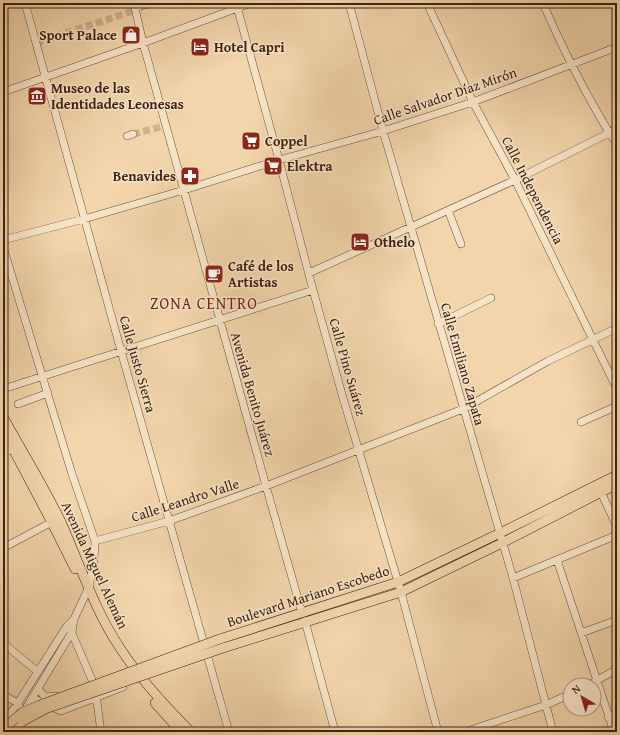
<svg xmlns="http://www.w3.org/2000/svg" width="620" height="735" viewBox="0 0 620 735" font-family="'Gentium Book Plus',serif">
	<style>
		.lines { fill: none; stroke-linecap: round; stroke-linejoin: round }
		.minor-tunnel { stroke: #ceb18d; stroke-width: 7; stroke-dasharray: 7 3.5; stroke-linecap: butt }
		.minor-casing { stroke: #6c4e39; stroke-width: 8 }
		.major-casing { stroke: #402113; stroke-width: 10 }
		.minor { stroke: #f7e4c8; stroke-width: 7 }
		.major { stroke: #f2d5ab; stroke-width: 9 }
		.major-bridge-casing { stroke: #402113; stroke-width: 10; stroke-linecap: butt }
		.major-bridge { stroke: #f2d5ab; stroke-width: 9 }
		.labels { text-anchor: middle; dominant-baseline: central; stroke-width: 3; stroke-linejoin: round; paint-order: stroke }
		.poi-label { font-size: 14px; font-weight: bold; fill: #402113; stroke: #f7e4c8; text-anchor: start }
		.street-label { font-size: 14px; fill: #402113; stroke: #f7e4c8 }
		.quarter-label { font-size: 16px; letter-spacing: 1px; fill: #7a1f14; stroke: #f7e4c8 }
	</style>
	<rect width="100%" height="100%" fill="#f2d5ab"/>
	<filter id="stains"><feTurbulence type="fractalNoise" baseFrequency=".005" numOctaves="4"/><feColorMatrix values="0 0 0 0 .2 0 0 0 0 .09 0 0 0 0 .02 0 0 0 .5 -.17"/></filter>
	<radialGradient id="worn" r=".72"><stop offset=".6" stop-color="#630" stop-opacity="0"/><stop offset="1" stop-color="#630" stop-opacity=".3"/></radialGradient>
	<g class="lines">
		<path class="minor-tunnel" d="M 36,43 L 136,10
			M 133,134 L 161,127"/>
		<g class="minor-casing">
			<path id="minor" d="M 25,3 L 121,351 L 229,732
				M 136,3 L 135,8 L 143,43 L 266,486 L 302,613
				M 236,3 L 279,160 L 313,290 L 343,398 L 401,592 L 438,732
				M 349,3 L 383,131 L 513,578 L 553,732
				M 427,3 L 473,102 L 515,180 L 617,389
				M 543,3 C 556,34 571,64 587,94 C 597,111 605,128 617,144
				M 135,8 L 150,3
				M 3,92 L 143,43 L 251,3
				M 127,136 L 133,134
				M 448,210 L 461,244
				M 3,240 L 84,219 L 184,190 L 279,160 L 383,131 L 473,102 L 617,47
				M 3,247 L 72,474 L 95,541 L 94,560 L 89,587 L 74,619 L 72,632 L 23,713
				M 309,273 L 515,180 L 617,129
				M 438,324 L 491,298
				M 3,389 L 313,290
				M 18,404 L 48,393
				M 581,422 L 617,406
				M 3,453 L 13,448
				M 601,492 L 617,527
				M 95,541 L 169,521 L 266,486 L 463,409 L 548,361 L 617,328
				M 3,548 L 52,522
				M 557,560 L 614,732
				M 513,578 L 617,535
				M 302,623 L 305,621 L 335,732
				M 71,631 L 95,687 L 101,732
				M 581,633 L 617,620
				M 3,643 L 38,672
				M 589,685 L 617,669
				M 38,689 L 45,697 L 56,696
				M 3,695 L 18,703 L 19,706
				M 32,698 L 61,711 L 123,687
				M 608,717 L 617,713
				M 3,723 L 18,703 L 67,626 L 74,619
				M 464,732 L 546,705 L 570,694"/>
		</g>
		<g class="major-casing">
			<path id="major" d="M 3,417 C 23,453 45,488 62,524 C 80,565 95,611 120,648 C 140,679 165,706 191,732
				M 3,430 L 50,519 L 75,569
				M 220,639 L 398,582 L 500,533 L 617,475
				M 223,648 L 401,592 L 502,543 L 617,484
				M 155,703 L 181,732
				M 9,732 L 23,721"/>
		</g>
		<use href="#minor" class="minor"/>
		<use href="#major" class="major"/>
		<g class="major-bridge-casing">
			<path id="major-bridge" d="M 23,721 L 45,709 L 223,648
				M 3,729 L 23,712 L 40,705 L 220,639"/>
		</g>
		<use href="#major-bridge" class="major-bridge"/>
	</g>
	<defs>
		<g id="shop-square" transform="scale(1)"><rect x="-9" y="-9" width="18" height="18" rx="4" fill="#8f2418" stroke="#f7e4c8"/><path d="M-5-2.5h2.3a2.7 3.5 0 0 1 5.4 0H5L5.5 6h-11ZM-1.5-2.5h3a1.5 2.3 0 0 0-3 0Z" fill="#fff"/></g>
		<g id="hotel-square" transform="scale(1)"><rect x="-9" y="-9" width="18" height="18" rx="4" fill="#8f2418" stroke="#f7e4c8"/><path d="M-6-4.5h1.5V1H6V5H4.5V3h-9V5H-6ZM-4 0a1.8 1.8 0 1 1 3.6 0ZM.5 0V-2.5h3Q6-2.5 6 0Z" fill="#fff"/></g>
		<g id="museum-square" transform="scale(1)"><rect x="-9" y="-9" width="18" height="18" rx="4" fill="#8f2418" stroke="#f7e4c8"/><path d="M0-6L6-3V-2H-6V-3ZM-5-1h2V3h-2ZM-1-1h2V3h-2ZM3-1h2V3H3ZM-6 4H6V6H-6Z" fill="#fff"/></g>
		<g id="supermarket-square" transform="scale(1)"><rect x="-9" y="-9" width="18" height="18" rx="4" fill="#8f2418" stroke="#f7e4c8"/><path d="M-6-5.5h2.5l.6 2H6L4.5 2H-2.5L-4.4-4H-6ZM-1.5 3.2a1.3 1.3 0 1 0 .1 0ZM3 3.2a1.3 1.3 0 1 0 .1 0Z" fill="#fff"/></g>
		<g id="pharmacy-square" transform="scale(1)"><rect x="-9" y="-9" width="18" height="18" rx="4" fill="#8f2418" stroke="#f7e4c8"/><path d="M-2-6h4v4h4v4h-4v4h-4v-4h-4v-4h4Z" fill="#fff"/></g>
		<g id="cafe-square" transform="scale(1)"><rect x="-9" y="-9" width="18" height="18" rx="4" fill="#8f2418" stroke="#f7e4c8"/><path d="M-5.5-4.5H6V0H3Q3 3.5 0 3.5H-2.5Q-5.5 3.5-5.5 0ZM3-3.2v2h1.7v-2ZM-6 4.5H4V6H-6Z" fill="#fff"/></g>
	</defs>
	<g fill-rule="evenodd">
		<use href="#shop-square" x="131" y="35"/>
		<use href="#hotel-square" x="200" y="47"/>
		<use href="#museum-square" x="37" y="96"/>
		<use href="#supermarket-square" x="251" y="141"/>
		<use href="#supermarket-square" x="273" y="166"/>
		<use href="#pharmacy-square" x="190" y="176"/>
		<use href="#hotel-square" x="360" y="242"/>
		<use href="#cafe-square" x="214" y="274"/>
	</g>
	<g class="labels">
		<g class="poi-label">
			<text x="117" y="35" text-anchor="end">Sport Palace</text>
			<text x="214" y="47">Hotel Capri</text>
			<text x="51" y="88">Museo de las<tspan x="51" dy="16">Identidades Leonesas</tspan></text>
			<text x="265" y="141">Coppel</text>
			<text x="287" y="166">Elektra</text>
			<text x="176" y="176" text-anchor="end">Benavides</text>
			<text x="374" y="242">Othelo</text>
			<text x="228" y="266">Café de los<tspan x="228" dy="16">Artistas</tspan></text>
		</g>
		<g class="street-label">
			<text transform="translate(445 96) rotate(-19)">Calle Salvador Díaz Mirón</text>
			<text transform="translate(533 190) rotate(63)">Calle Independencia</text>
			<text transform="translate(138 364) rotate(74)">Calle Justo Sierra</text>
			<text transform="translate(463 364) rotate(74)">Calle Emiliano Zapata</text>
			<text transform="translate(348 367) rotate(74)">Calle Pino Suárez</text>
			<text transform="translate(253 394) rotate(74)">Avenida Benito Juárez</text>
			<text transform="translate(185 500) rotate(-18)">Calle Leandro Valle</text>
			<text transform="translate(95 565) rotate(65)">Avenida Miguel Alemán</text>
			<text transform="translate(308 596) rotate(-18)">Boulevard Mariano Escobedo</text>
		</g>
		<g class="quarter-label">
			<text x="204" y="303">ZONA CENTRO</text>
		</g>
	</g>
	<rect width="620" height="735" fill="none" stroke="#f2d5ab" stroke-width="16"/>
	<rect x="4" y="4" width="612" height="727" fill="none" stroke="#402113" stroke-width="2"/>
	<rect x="8" y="8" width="604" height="719" fill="none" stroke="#402113"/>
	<g transform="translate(582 697) rotate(322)"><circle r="19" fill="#f7e4c8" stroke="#ae9680"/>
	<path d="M0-3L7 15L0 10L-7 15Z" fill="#8f2418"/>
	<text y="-6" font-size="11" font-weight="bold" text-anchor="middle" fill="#402113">N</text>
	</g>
	<rect width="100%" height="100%" filter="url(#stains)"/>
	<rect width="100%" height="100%" fill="url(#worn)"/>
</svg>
